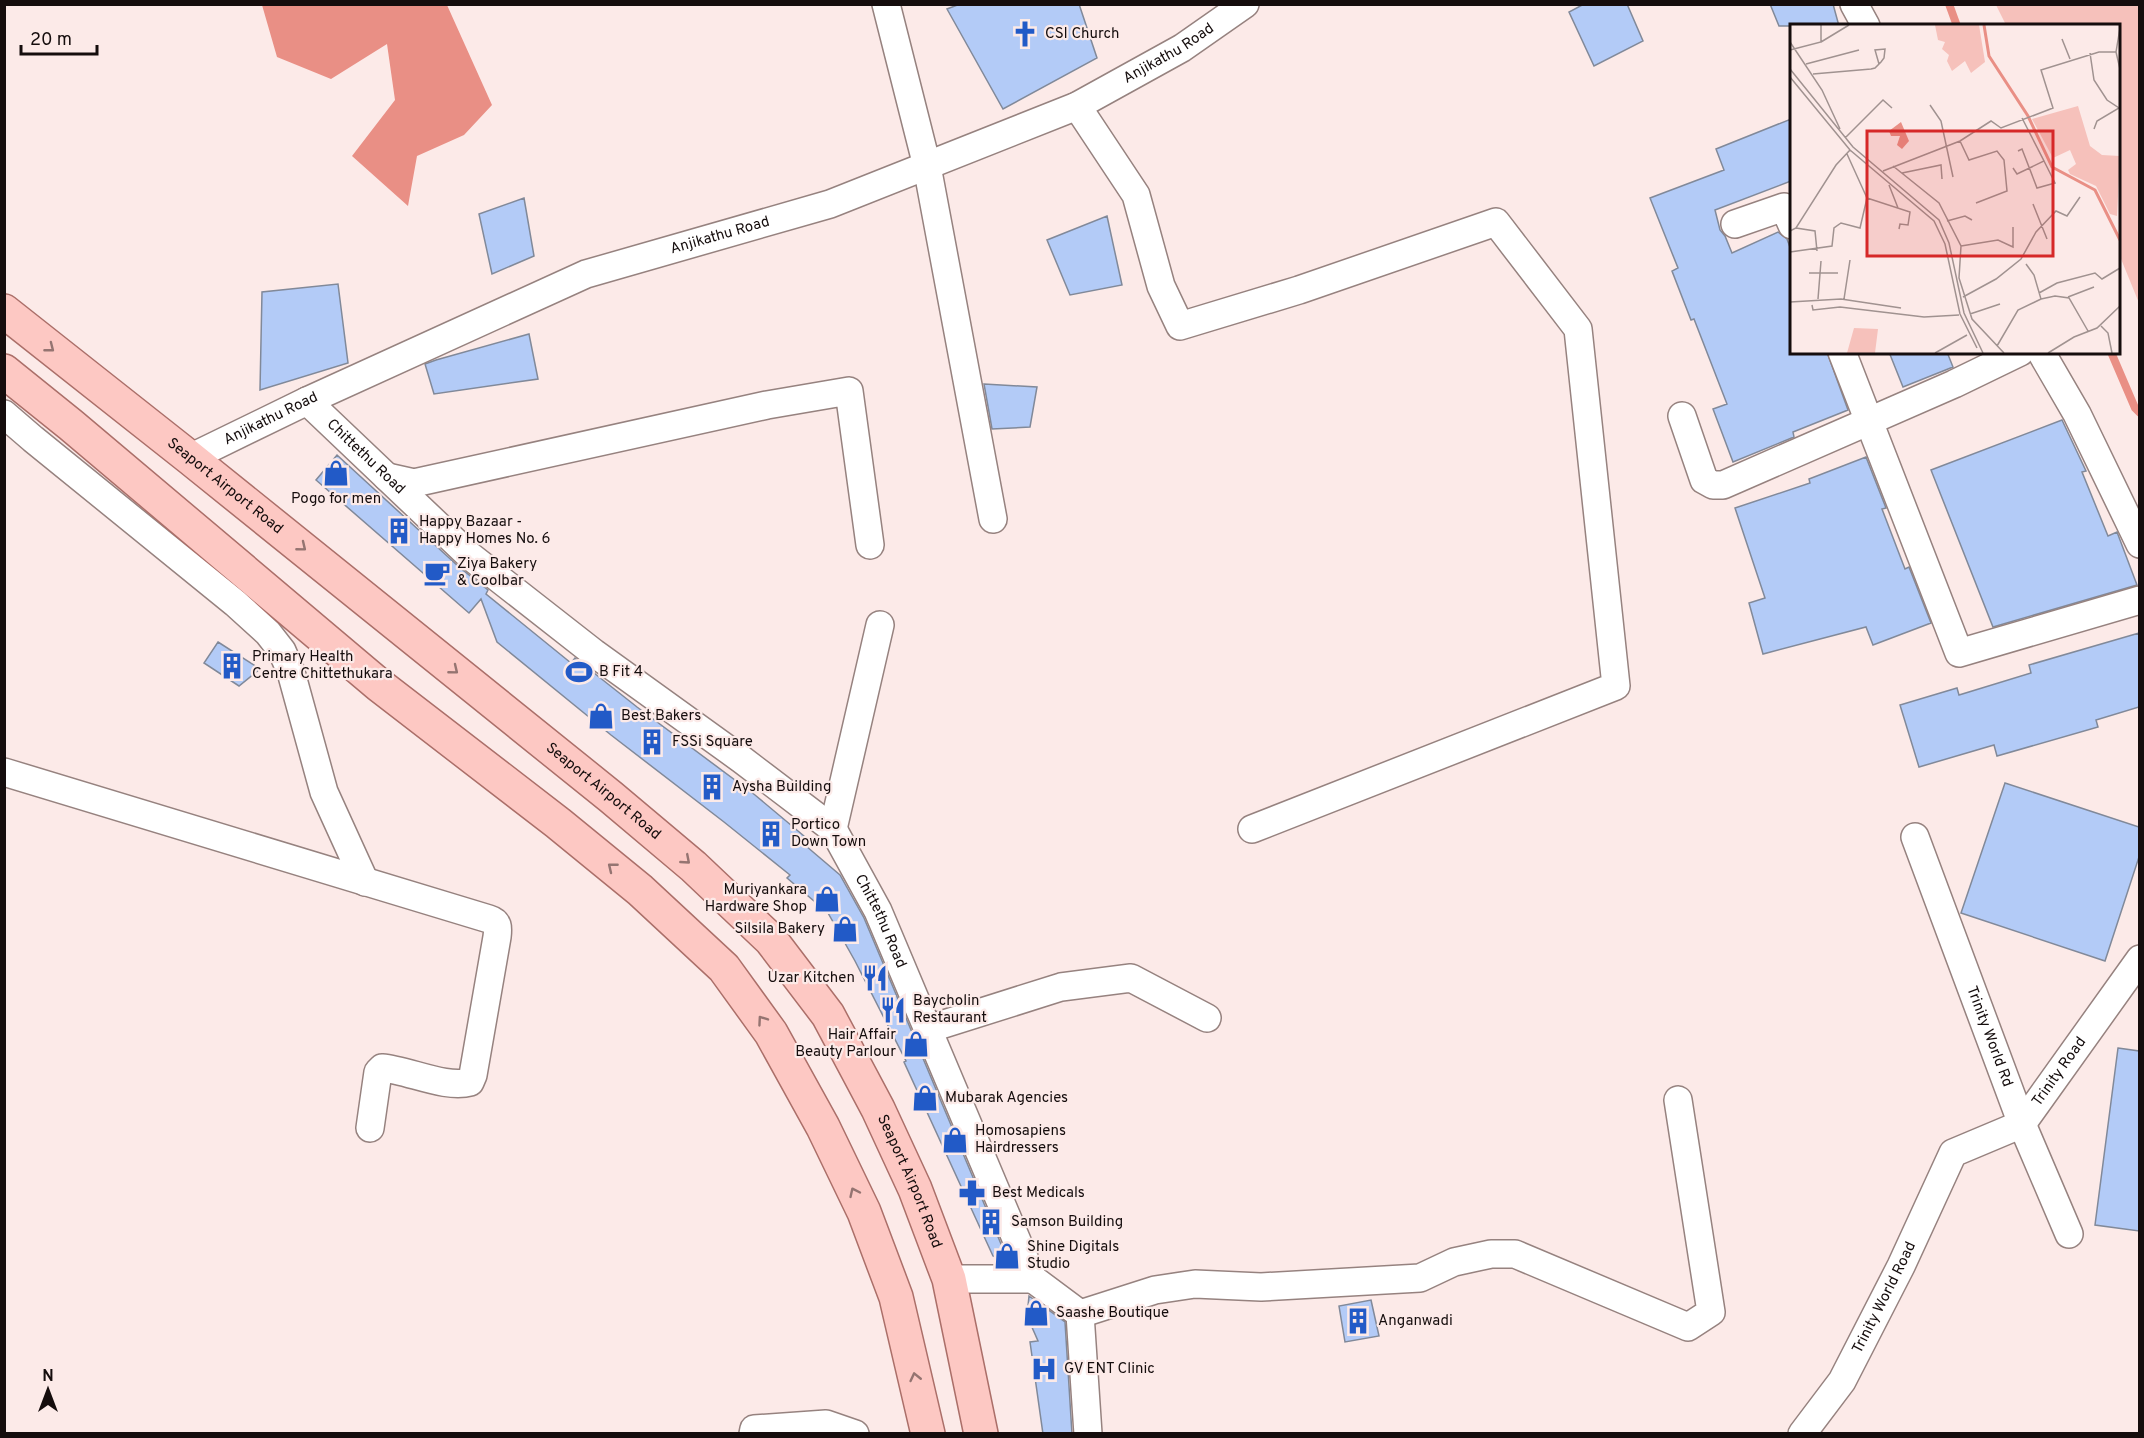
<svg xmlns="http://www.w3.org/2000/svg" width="2144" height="1438" viewBox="0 0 2144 1438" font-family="Overpass,sans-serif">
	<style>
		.green { fill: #f6c1bb }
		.water { fill: #e98f85 }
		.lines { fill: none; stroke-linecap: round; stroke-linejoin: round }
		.stream { stroke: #e98f85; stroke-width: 8 }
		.building { fill: #b3cbf7; stroke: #818999; stroke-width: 1.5 }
		.minor-casing { stroke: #96827f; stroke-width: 30 }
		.major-casing { stroke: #ab6f69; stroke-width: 36 }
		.minor { stroke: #fff; stroke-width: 27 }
		.major { stroke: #fdc8c3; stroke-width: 33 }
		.oneway { stroke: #957471 }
		.labels { text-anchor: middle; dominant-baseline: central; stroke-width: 4.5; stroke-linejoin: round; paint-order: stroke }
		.poi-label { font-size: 15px; fill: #150d0d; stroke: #fceae8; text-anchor: start }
		.street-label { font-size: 15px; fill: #150d0d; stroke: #fceae8 }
		.inset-river { fill: none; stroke: #e98f85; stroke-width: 3 }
		.inset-road { fill: none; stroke: #a09290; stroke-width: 1.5 }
		.view { fill: #d62828; fill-opacity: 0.15; stroke: #d62828; stroke-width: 3 }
		.inset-edge { fill: none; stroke: #150d0d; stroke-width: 3 }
	</style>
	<rect width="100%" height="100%" fill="#fceae8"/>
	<path class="green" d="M 1996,5 L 2139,5 L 2139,303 L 2119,254 L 2118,26 L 2006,25 Z"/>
	<path class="water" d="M 262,5 L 447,5 L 492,105 L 464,135 L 417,156 L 408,206 L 352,156 L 395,100 L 387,44 L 331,79 L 277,57 Z"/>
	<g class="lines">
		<path class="stream" d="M 1949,4 L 1957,26
			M 2111,352 L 2135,408 L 2140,413"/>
	</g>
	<path class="building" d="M 960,4 L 1079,4 L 1097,58 L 1003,109 L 947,9 Z
		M 1584,4 L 1627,4 L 1643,41 L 1594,66 L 1569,12 Z
		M 1770,4 L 1833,4 L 1839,26 L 1779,26 Z
		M 1791,119 L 1791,181 L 1715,210 L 1720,230 L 1725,236 L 1732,253 L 1778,232 L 1787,239 L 1791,250 L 1791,352 L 1827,352 L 1848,410 L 1793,432 L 1794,437 L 1733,462 L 1713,409 L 1727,404 L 1694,319 L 1691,320 L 1672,271 L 1678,268 L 1650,198 L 1724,170 L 1716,149 Z
		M 524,198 L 534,256 L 492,274 L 479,214 Z
		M 1107,216 L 1122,285 L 1070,295 L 1047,240 Z
		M 338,284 L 348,363 L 260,390 L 262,292 Z
		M 529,334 L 538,379 L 434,394 L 425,364 L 436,360 Z
		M 1889,352 L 1947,352 L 1953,367 L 1903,387 Z
		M 984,384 L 1037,387 L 1030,427 L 992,429 Z
		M 2062,420 L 2086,471 L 2082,472 L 2108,536 L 2117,532 L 2137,585 L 1993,627 L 1931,470 Z
		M 337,455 L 459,567 L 488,590 L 486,594 L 571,663 L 575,658 L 637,707 L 755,795 L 810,841 L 806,846 L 840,875 L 864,918 L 1009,1263 L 993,1256 L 904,1062 L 906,1061 L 855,961 L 828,913 L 787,878 L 790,875 L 724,822 L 611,735 L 497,642 L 481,599 L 469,613 L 316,480 Z
		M 1866,457 L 1886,508 L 1882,509 L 1905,569 L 1909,567 L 1931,623 L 1873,645 L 1866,627 L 1763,654 L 1749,603 L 1765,598 L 1735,508 L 1810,483 L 1809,479 Z
		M 2139,633 L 2139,707 L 2096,720 L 2098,727 L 1997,756 L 1994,745 L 1919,767 L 1900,705 L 1957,688 L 1959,695 L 2031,673 L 2029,665 Z
		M 218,642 L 260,669 L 239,686 L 204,663 Z
		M 2005,783 L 2139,827 L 2139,857 L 2105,961 L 1961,913 Z
		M 2118,1048 L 2139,1051 L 2139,1231 L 2095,1225 Z
		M 1029,1296 L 1065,1322 L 1072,1434 L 1043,1434 L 1030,1342 L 1038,1341 L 1027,1316 Z
		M 1371,1300 L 1379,1336 L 1345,1342 L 1339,1306 Z"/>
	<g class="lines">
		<g class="minor-casing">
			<g id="minor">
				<path d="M 886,4 L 927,166 L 993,519"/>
				<path d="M 1854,4 L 1866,26"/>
				<path d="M 1077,106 L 1136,195 L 1161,286 L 1180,326 L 1299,290 L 1496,222 L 1578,329 L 1616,686 L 1252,829"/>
				<path d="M 1735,224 L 1784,207 L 1792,225"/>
				<path d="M 1842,352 L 1959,653 L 2140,600"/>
				<path d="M 2041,352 L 2077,414 L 2140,544"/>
				<path id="s1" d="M 307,401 L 470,556 L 594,653 L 741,759 L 833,829 L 878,911 L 1033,1279 L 1080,1314 L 1088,1434"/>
				<path d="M 4,414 L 33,439 L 235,603 L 268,633 L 282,651 L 291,672 L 324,792 L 365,882"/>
				<path d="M 1682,416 L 1704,480 L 1713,485 L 1723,485 L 1954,384 L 2020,352"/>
				<path id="s2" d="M 190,458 L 307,401 L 586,274 L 830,204 L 1077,106 L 1182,48 L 1245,4"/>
				<path d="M 387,477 L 414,483 L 767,405 L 849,391 L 870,545"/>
				<path d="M 4,772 L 489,919 C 499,922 498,928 497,937 L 473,1075 L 470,1082 C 446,1089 408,1070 382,1068 L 378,1072 L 370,1128"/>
				<path d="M 833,829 L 880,625"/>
				<path id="s3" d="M 1915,837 L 2022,1124 L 2069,1234"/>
				<path d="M 928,1029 L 1061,987 L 1131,978 L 1207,1018"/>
				<path d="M 949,1279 L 1033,1279"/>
				<path d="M 1080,1314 L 1155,1290 L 1195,1284 L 1261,1287 L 1420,1278 L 1454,1262 L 1491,1254 L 1515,1254 L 1688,1327 L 1711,1312 L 1678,1100"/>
				<path d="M 753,1434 L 754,1429 L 826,1424 L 855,1434"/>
				<path id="s4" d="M 1802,1434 L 1842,1381 L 1901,1266 L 1953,1153 L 2022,1124 L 2140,959"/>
			</g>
		</g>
		<g class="major-casing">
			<g id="major">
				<path id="s5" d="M 4,311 L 190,458 L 611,797 L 693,866 L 771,940 L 828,1015 L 878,1109 L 915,1189 L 949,1279 L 981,1434"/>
				<path d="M 4,371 L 71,425 L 379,685 L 558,823 L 640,890 L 724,968 L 771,1033 L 823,1127 L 864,1212 L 896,1297 L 928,1434"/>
			</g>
		</g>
		<use href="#minor" class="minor"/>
		<use href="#major" class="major"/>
	</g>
	<defs><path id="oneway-chevron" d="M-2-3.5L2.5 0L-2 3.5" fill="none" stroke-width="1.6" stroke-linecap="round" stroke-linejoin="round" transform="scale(1.5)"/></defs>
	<g class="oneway">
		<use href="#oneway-chevron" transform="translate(50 348) rotate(38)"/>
		<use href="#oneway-chevron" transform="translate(302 547) rotate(39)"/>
		<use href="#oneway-chevron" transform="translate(454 670) rotate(39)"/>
		<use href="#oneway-chevron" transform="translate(686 860) rotate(41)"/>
		<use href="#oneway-chevron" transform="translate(612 867) rotate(-141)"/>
		<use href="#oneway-chevron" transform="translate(762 1020) rotate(-125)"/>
		<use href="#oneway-chevron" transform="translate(854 1192) rotate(-115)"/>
		<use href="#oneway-chevron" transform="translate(915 1377) rotate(-103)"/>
	</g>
	<defs>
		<g id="church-bare" transform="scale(2.07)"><path d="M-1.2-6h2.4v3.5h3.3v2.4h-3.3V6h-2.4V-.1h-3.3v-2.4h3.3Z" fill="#225ac7" stroke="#fceae8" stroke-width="2.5" paint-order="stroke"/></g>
		<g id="shop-bare" transform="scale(2.07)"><path d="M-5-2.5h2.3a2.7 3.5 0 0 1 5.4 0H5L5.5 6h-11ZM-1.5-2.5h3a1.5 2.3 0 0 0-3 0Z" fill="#225ac7" stroke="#fceae8" stroke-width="2.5" paint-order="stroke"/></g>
		<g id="building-bare" transform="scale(2.07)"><path d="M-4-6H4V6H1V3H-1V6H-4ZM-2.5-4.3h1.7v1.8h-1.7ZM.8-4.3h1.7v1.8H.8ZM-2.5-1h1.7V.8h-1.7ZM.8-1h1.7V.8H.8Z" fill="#225ac7" stroke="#fceae8" stroke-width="2.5" paint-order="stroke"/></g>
		<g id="cafe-bare" transform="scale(2.07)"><path d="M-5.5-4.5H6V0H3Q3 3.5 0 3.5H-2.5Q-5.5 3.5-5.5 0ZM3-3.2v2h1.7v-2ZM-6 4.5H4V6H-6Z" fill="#225ac7" stroke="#fceae8" stroke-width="2.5" paint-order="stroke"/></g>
		<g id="stadium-bare" transform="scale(2.07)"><path d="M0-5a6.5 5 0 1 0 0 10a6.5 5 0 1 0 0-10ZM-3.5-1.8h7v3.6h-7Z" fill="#225ac7" stroke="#fceae8" stroke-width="2.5" paint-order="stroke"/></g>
		<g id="restaurant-bare" transform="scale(2.07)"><path d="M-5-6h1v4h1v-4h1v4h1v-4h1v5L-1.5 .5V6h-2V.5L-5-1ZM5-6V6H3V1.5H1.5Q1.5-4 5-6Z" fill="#225ac7" stroke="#fceae8" stroke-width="2.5" paint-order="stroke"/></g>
		<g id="pharmacy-bare" transform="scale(2.07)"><path d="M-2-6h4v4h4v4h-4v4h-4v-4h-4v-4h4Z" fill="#225ac7" stroke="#fceae8" stroke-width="2.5" paint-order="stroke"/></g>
		<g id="hospital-bare" transform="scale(2.07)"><path d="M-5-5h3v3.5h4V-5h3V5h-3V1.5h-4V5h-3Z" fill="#225ac7" stroke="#fceae8" stroke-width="2.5" paint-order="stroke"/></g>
	</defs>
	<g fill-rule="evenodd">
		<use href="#church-bare" x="1025" y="34"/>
		<use href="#shop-bare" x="336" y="473"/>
		<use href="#building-bare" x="399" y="531"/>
		<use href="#cafe-bare" x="437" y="573"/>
		<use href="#building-bare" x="232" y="666"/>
		<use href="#stadium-bare" x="579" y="672"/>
		<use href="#shop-bare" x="601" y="716"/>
		<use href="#building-bare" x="652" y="742"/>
		<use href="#building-bare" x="712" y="787"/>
		<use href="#building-bare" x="771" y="834"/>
		<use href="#shop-bare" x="827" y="899"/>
		<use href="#shop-bare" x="845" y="929"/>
		<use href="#restaurant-bare" x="875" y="978"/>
		<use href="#restaurant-bare" x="893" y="1010"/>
		<use href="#shop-bare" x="916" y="1044"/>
		<use href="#shop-bare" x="925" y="1098"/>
		<use href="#shop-bare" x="955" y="1140"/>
		<use href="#pharmacy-bare" x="972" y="1193"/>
		<use href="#building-bare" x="991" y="1222"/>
		<use href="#shop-bare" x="1007" y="1256"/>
		<use href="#shop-bare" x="1036" y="1313"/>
		<use href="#building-bare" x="1358" y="1321"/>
		<use href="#hospital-bare" x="1044" y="1369"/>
	</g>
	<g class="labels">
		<g class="poi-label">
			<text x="1045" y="34">CSI Church</text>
			<text x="336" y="499" text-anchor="middle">Pogo for men</text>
			<text x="419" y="522">Happy Bazaar -<tspan x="419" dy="17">Happy Homes No. 6</tspan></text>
			<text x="457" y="564">Ziya Bakery<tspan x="457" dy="17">&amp; Coolbar</tspan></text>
			<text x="252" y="657">Primary Health<tspan x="252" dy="17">Centre Chittethukara</tspan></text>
			<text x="599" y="672">B Fit 4</text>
			<text x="621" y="716">Best Bakers</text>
			<text x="672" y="742">FSSi Square</text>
			<text x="732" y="787">Aysha Building</text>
			<text x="791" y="825">Portico<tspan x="791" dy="17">Down Town</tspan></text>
			<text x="807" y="890" text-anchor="end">Muriyankara<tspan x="807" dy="17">Hardware Shop</tspan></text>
			<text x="825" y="929" text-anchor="end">Silsila Bakery</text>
			<text x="855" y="978" text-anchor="end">Uzar Kitchen</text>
			<text x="913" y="1001">Baycholin<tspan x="913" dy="17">Restaurant</tspan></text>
			<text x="896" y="1035" text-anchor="end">Hair Affair<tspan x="896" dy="17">Beauty Parlour</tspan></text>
			<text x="945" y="1098">Mubarak Agencies</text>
			<text x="975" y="1131">Homosapiens<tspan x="975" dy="17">Hairdressers</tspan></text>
			<text x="992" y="1193">Best Medicals</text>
			<text x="1011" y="1222">Samson Building</text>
			<text x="1027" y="1247">Shine Digitals<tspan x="1027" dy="17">Studio</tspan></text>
			<text x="1056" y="1313">Saashe Boutique</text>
			<text x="1378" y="1321">Anganwadi</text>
			<text x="1064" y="1369">GV ENT Clinic</text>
		</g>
		<g class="street-label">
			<text stroke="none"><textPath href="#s2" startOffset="1062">Anjikathu Road</textPath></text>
			<text stroke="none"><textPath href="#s2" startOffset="576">Anjikathu Road</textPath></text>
			<text stroke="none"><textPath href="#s2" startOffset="90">Anjikathu Road</textPath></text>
			<text stroke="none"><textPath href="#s1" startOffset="81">Chittethu Road</textPath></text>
			<text stroke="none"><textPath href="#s5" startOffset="282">Seaport Airport Road</textPath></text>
			<text stroke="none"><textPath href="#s5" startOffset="768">Seaport Airport Road</textPath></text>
			<text stroke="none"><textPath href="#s1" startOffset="783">Chittethu Road</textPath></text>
			<text stroke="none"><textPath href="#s3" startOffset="213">Trinity World Rd</textPath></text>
			<text stroke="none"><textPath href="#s4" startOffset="459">Trinity Road</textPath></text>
			<text stroke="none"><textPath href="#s5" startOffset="1272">Seaport Airport Road</textPath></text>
			<text stroke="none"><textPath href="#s4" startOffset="160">Trinity World Road</textPath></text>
		</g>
	</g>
	<g transform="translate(1790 24)">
		<rect width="330" height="330" fill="#fceae8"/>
		<path d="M 145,1 L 189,1 L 195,38 L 181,49 L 175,37 L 162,47 L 157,37 L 159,31 L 152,25 L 155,18 L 148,16 ZM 288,82 L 300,122 L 312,131 L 330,132 L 327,192 L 320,190 L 306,162 L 280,150 L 278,146 L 286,140 L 280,126 L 263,134 L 242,95 ZM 64,304 L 88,305 L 85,329 L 57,329 Z" fill="#f6c1bb"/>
		<path d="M 111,98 L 119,117 L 112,125 L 107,121 L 110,112 L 101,112 L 99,107 Z" fill="#e98f85"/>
		<path class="inset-river" d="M 194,1 L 199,32 L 238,92 L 262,143 L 305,166 L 330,216"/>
		<path class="inset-road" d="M 272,15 L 280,35M 0,18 L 32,66 L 50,105M 31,18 L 59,1M 0,26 L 31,18 L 31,1M 326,28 L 330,4M 300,29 L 304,56 L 317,76 L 329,84 L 307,97 L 304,105M 16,40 L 69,26M 0,45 L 63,123 L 149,196 L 159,219 L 174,289 L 193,329M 23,50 L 81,45 L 85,44 L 91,38 L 94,34 L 95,25 L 85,26 L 89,40M 0,53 L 60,126 L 144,197 L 155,220 L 170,290 L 187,324M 140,81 L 151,97 L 163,153M 55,114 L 93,76 L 102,84M 170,117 L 179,136 L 207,127 L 214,136 L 217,167 L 186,179M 228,127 L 232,125 L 247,164 L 265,159 L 254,137M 103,142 L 149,179 L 171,222 L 169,254 L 182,295 L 214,329M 223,144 L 227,150 L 254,137 L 232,94M 93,147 L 170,117 L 201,97 L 211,104 L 263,84 L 251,46 L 309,28 L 326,28 L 330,45M 112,149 L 151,141 L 152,155M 99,161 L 108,184M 77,174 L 120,188 L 118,201 L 110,200 L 109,205M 243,180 L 257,215M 157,197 L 175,192 L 182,196M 6,204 L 25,207 L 27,227M 0,207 L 6,204 L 46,141 L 60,126M 171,222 L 208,216 L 223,223 L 223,203M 0,228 L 42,222 L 44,204 L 51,199 L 70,204 L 77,174 L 57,130M 19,249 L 48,249M 249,269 L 267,259 L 305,249 L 312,255 L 330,244M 173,273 L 206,255 L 231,235 L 246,208 L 266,187 L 277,192 L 290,173M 278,273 L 304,263M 28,275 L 31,237M 54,275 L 60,236M 251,275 L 265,272 L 279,274 L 298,307M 0,278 L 51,275 L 111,284M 22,281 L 23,286 L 50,283 L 134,293 L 169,291M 180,290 L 210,280M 311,302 L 318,309 L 322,329M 207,322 L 228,286 L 251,275 L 244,251 L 236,240M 145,329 L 177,311M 258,329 L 284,313 L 307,304 L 330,282"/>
		<path class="view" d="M 77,107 L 263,107 L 263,232 L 77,232 Z"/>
		<rect width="330" height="330" class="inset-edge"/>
	</g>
	<rect width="2144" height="1438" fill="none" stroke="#150d0d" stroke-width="12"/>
	<g transform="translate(48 1390)" stroke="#fceae8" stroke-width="4.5" paint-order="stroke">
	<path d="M0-4.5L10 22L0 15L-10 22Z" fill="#150d0d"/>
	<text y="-9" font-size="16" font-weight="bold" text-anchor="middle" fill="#150d0d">N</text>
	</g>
	<path d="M21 45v9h76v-9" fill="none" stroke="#150d0d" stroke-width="3"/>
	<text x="30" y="45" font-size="18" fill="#150d0d" stroke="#fceae8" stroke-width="4.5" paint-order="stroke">20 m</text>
</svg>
